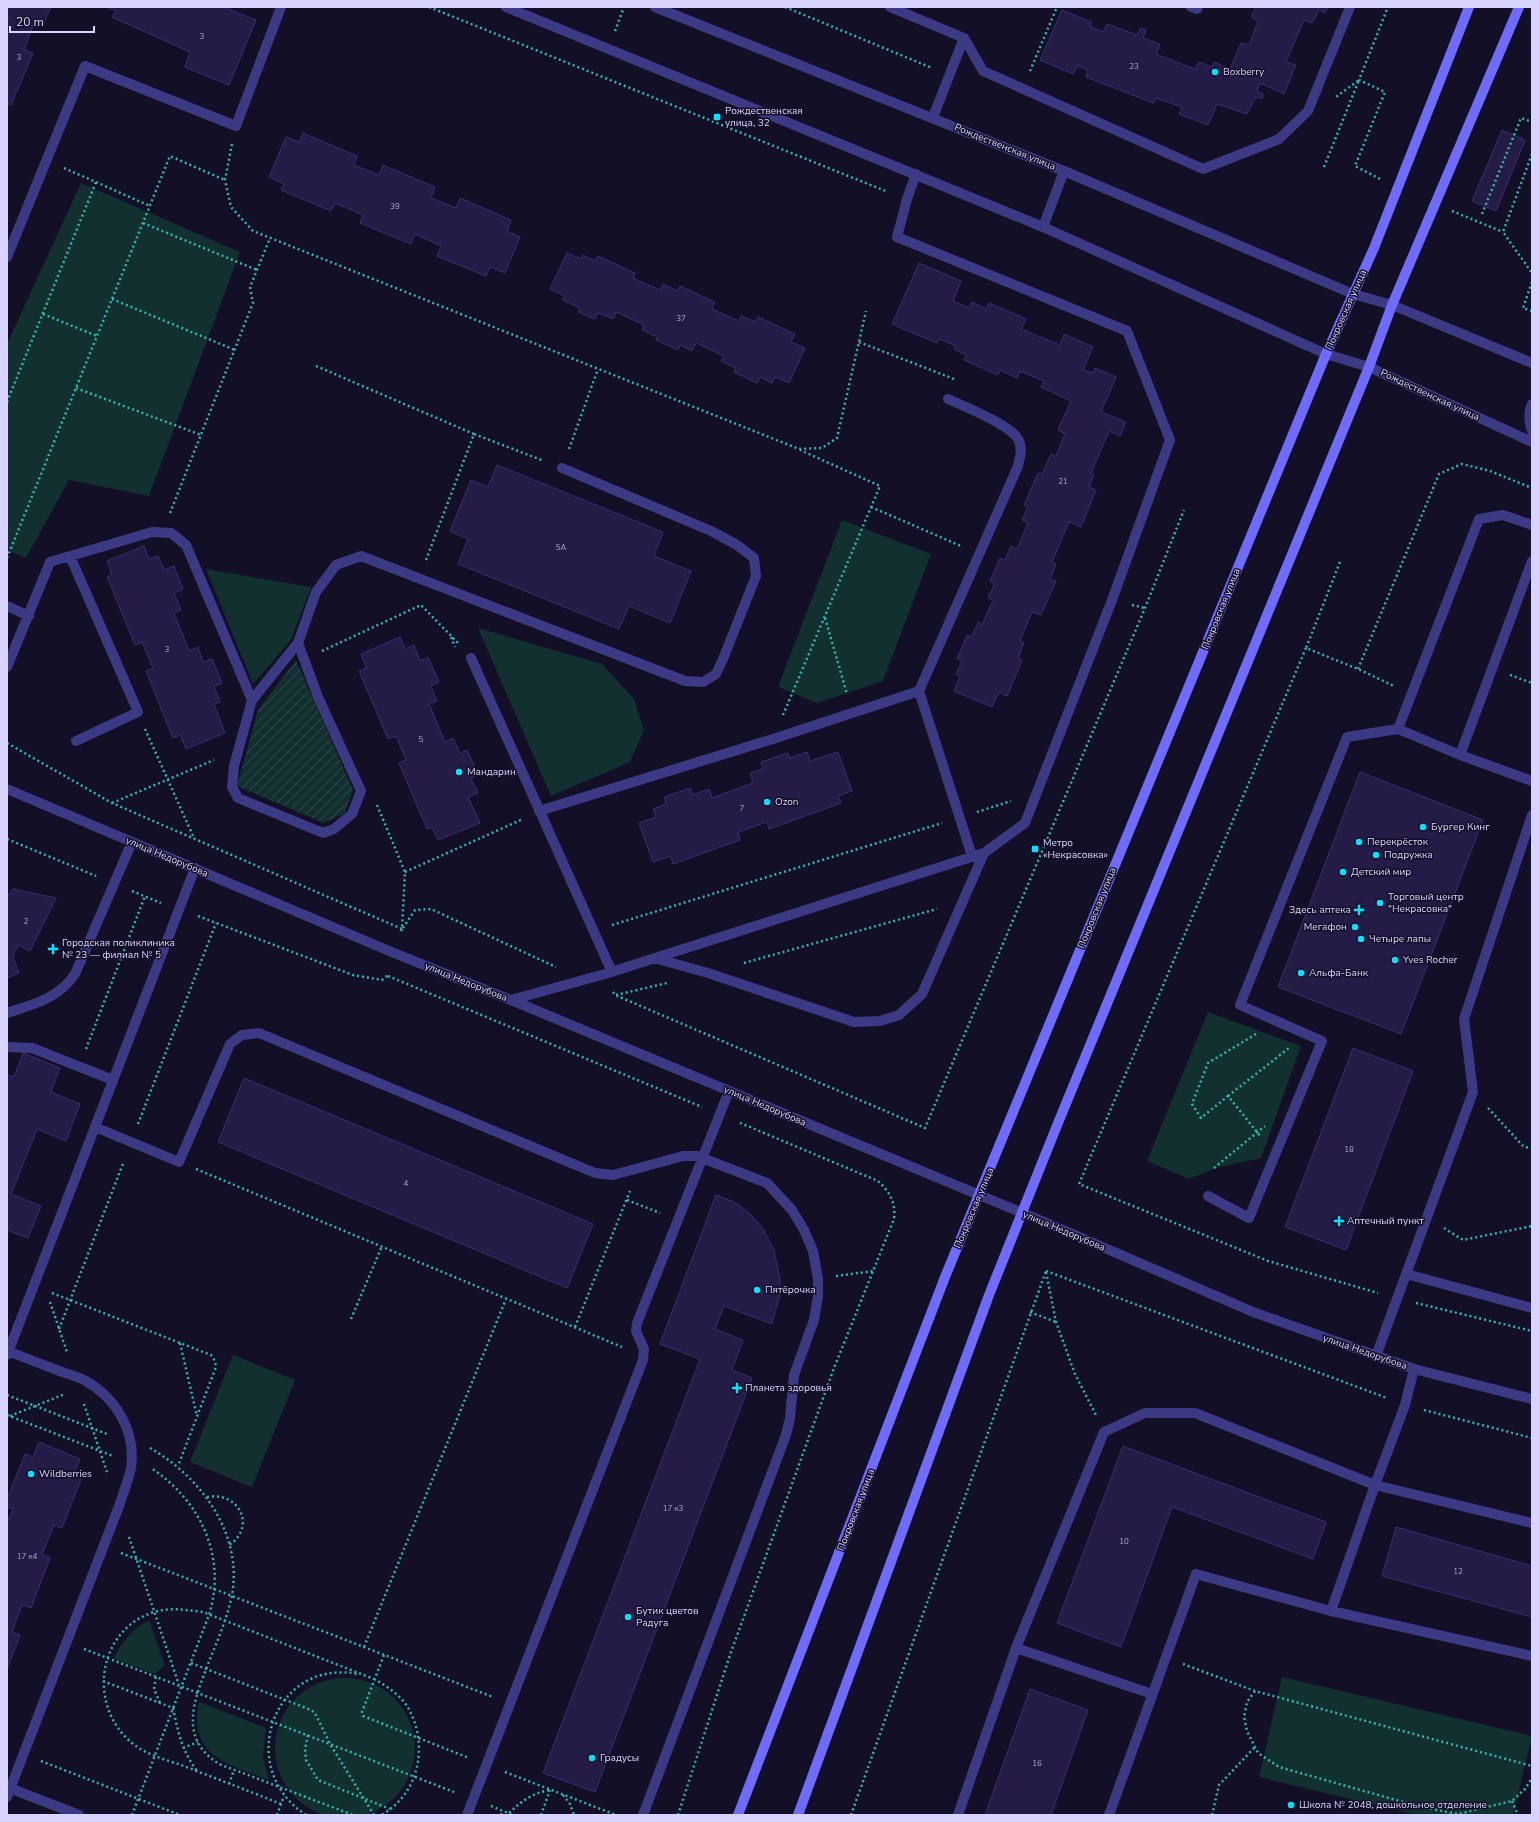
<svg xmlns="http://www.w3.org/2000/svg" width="1539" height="1822" viewBox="0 0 1539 1822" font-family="'Nunito Sans',sans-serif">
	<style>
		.park { fill: #12302f }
		.garden { fill: url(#garden-furrows) }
		.building { fill: #241b47; stroke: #3b2d73 }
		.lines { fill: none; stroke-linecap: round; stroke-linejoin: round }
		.path { stroke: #2fb8b0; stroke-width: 2.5; stroke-dasharray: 2 3; stroke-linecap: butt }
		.service { stroke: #3d3a85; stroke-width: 10 }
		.minor { stroke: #3d3a85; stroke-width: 10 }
		.tertiary { stroke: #3d3a85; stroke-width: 10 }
		.secondary { stroke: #6f6bff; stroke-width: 10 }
		.poi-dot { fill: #00e5ff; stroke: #130f26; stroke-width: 1.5 }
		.labels { text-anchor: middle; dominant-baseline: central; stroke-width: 3; stroke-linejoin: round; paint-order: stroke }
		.number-label { font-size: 8px; fill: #aca6d1 }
		.poi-label { font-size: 10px; fill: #d9d4ff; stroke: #130f26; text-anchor: start }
		.street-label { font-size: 10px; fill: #d9d4ff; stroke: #130f26 }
	</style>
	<defs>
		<pattern id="garden-furrows" width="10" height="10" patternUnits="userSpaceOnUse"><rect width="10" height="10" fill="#12302f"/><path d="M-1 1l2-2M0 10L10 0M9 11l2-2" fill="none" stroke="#344d4e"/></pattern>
	</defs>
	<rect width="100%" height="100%" fill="#130f26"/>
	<path class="park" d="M 81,183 L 240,252 L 149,496 L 69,480 L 26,558 L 7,550 L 7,344 Z
		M 842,520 L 931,554 L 883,681 L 817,703 L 778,687 Z
		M 206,569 L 311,587 L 291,640 L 253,684 Z
		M 478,628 L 602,664 L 634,699 L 644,730 L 630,762 L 551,796 Z
		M 1208,1012 L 1301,1046 L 1261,1158 L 1219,1167 L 1189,1179 L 1147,1161 Z
		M 233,1355 L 295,1380 L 252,1487 L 190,1462 Z
		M 149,1620 L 165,1665 L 155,1674 L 114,1659 C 121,1641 133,1629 149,1620 Z
		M 1282,1677 L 1532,1736 L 1513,1815 L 1417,1815 L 1259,1777 Z
		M275 1748a70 70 0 1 1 140 0a70 70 0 1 1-140 0Z
		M 199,1702 L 266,1728 L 263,1756 L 269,1780 C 229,1765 187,1756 199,1702 Z"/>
	<path class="garden" d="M 296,660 L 353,790 L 345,813 L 324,823 L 237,786 L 258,710 Z"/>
	<path class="building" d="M 7,7 L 51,7 L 44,23 L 35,20 L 24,50 L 33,53 L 11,105 L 7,103 Z
		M 107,7 L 223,7 L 256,20 L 229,85 L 185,67 L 190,52 L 112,17 L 116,11 Z
		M 1256,7 L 1328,7 L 1325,13 L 1319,10 L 1312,23 L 1304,20 L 1286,62 L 1296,65 L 1284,94 L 1260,83 L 1257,91 L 1263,94 L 1262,99 L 1256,97 L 1247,114 L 1217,104 L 1208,125 L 1179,114 L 1182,107 L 1156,98 L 1153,103 L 1086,77 L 1088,70 L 1078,66 L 1073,74 L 1040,60 L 1062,10 L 1091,22 L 1091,27 L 1103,32 L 1107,24 L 1137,35 L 1141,28 L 1146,30 L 1143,38 L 1160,44 L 1156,54 L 1195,69 L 1199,62 L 1212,67 L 1214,62 L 1230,69 L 1241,43 L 1249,45 L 1258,21 L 1251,17 Z
		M 1502,130 L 1525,140 L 1496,211 L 1472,201 Z
		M 303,133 L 357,156 L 354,165 L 379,175 L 383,165 L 435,187 L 431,198 L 456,208 L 460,198 L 511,220 L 507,231 L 520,237 L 505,273 L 490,267 L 486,276 L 437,256 L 441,246 L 415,234 L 411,244 L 360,223 L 363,215 L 335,203 L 331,211 L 281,190 L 284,184 L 269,177 L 286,137 L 299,142 Z
		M 567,253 L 581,259 L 583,255 L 595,261 L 598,256 L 635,273 L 633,278 L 660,290 L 663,284 L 677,291 L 680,286 L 715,302 L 712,309 L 739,321 L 741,316 L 756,322 L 758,317 L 795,334 L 791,342 L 805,348 L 789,383 L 775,377 L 772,383 L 760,377 L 757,383 L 734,372 L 736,368 L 721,361 L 724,356 L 696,343 L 692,351 L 680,345 L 678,350 L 656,340 L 657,337 L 642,330 L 644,325 L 616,312 L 613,319 L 598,313 L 595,319 L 578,312 L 580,308 L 563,300 L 565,296 L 550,289 Z
		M 919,263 L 961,281 L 953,301 L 969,308 L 972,302 L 986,309 L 989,303 L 1026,319 L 1021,329 L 1060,345 L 1064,334 L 1093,347 L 1083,370 L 1093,373 L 1095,368 L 1116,377 L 1101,412 L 1126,422 L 1120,436 L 1109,431 L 1091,473 L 1094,474 L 1089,487 L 1096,490 L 1081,527 L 1069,522 L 1052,562 L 1056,564 L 1050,579 L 1056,581 L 1041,615 L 1032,612 L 1020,641 L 1024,643 L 1018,658 L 1022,660 L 1007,696 L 999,692 L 992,707 L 954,691 L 960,676 L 956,674 L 962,661 L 957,659 L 967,635 L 971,637 L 978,623 L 982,625 L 993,600 L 988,598 L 995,583 L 990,581 L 1000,558 L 1005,560 L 1011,546 L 1017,549 L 1028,523 L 1022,520 L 1028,507 L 1024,505 L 1038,473 L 1042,474 L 1051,454 L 1056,456 L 1065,434 L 1058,430 L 1071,401 L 1041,387 L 1044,381 L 1020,371 L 1017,378 L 1000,370 L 998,375 L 964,360 L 966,355 L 954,349 L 956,346 L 939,339 L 937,343 L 892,324 Z
		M 497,465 L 663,532 L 654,556 L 691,571 L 670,623 L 629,606 L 619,629 L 458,564 L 468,539 L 450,531 L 471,480 L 488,487 Z
		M 144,546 L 149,559 L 158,556 L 164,570 L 174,566 L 183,589 L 174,593 L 181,610 L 174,613 L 189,651 L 198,647 L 203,662 L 212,659 L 222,683 L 214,686 L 220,702 L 214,704 L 225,733 L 186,749 L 180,735 L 173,738 L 146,671 L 153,668 L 142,642 L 135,645 L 107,577 L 112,575 L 107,561 Z
		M 400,637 L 405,649 L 414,645 L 420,661 L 428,657 L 439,682 L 431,686 L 437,701 L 429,704 L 445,742 L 453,738 L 460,753 L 467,750 L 478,775 L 471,778 L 478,793 L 468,797 L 480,823 L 438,840 L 432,827 L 427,829 L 399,763 L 406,760 L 396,736 L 388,739 L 359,671 L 367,668 L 361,654 Z
		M 807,752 L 810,761 L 838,752 L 852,791 L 838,796 L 841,803 L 769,829 L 767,822 L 738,832 L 740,840 L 673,864 L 671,856 L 653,862 L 639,823 L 656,817 L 653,809 L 666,804 L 664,797 L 690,788 L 692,795 L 709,789 L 712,798 L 753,783 L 750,773 L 763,769 L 761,762 L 788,753 L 790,758 Z
		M 1360,772 L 1483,820 L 1401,1034 L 1278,987 Z
		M 13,889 L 56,898 L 30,951 L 18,945 L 13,957 L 19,973 L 7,978 L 7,897 Z
		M 1353,1048 L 1413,1071 L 1346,1250 L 1285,1227 Z
		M 23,1053 L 60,1068 L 51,1092 L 80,1104 L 66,1141 L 37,1129 L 11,1194 L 41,1206 L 28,1238 L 7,1230 L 7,1075 L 14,1077 Z
		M 244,1078 L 593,1224 L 567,1288 L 218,1142 Z
		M 716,1195 L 734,1202 L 748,1212 L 762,1227 L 774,1250 L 780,1278 L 780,1295 L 772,1324 L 724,1306 L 715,1329 L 743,1340 L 732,1370 L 752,1378 L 595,1792 L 543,1773 L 700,1359 L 660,1344 Z
		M 39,1442 L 80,1459 L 74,1474 L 82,1477 L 62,1528 L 54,1525 L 42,1554 L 50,1558 L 31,1608 L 22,1605 L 12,1632 L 20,1635 L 7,1669 L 7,1523 L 13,1509 L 7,1507 L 7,1499 L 25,1454 L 33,1457 Z
		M 1123,1446 L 1326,1522 L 1313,1559 L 1172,1507 L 1121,1647 L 1057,1623 Z
		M 1396,1527 L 1532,1566 L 1532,1617 L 1382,1576 Z
		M 1030,1689 L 1088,1710 L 1051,1815 L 985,1815 Z"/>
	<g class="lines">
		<path class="path" d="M 429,7 L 888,192
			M 785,7 L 932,68
			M 615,31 L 624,7
			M 1030,71 L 1057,7
			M 232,144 L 225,180 L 231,207 L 253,231 L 799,449 L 822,448 L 837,438 L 866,311
			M 1532,154 L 1503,232 L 1532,273
			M 1324,167 L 1359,80 L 1336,97
			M 64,168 L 150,206
			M 1380,179 L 1355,166 L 1385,92 L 1359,80 L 1388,7
			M 1452,211 L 1503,232
			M 1482,214 L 1521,118 L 1532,122
			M 143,223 L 257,270
			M 1532,282 L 1523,308 L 1532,311
			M 112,299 L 235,350
			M 43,314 L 97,336
			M 859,342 L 954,379
			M 316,366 L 474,434
			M 76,388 L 201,435
			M 7,402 L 96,182
			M 569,449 L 598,369
			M 871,507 L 961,546
			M 170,513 L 253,303 L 250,287 L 270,238
			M 7,558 L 170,156 L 225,180
			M 426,560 L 474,434 L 544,461
			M 1340,562 L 1306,648 L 1358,669 L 1394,686
			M 1132,605 L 1145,608
			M 825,618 L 847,694
			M 451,637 L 455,647
			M 1306,648 L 1079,1184 L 1268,1261 L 1378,1293
			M 322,651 L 421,605 L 459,644
			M 1358,669 L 1439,474 L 1462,464 L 1490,471 L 1532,488
			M 1510,675 L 1532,683
			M 783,715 L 880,486 L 800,450
			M 145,729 L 194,838
			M 7,743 L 112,803 L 402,929
			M 112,803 L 214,760
			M 377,805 L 405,872 L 402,929 L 400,934
			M 977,812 L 1011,801
			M 7,839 L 96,876
			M 405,872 L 523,819
			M 132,891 L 161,903
			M 198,916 L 353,975 L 382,980 L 388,975
			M 612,925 L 942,823
			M 403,928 L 415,910 L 431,909 L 556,967
			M 744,963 L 937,909
			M 388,976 L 702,1107
			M 613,992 L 615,995 L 925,1128 L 1145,608 L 1184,510
			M 616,995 L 667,983
			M 1256,1034 L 1208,1063 L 1192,1104 L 1201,1118 L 1228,1096 L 1261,1137
			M 86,1049 L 145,896
			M 1228,1096 L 1289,1048
			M 1488,1108 L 1524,1147 L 1532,1148
			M 138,1124 L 216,923
			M 1214,1168 L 1265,1126
			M 196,1169 L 622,1347
			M 627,1200 L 660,1213
			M 1444,1228 L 1463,1240 L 1532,1226
			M 1046,1271 L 1387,1398
			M 1046,1272 L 1056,1322 L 1075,1374 L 1096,1415
			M 836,1276 L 873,1271
			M 52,1293 L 211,1355 L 215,1361 L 216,1367 L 178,1466
			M 50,1302 L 67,1352
			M 1416,1303 L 1532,1331
			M 1030,1312 L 1056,1322
			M 351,1319 L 382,1246
			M 575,1327 L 630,1191
			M 59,1329 L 124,1161
			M 180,1343 L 197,1416
			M 7,1395 L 107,1434
			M 84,1404 L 108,1475
			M 1424,1410 L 1532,1438
			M 7,1415 L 113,1456
			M 10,1416 L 65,1394
			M 150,1448 C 201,1477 243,1534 232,1595 C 227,1619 217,1642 208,1664 C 194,1701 178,1738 219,1764 L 353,1815
			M 207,1497 C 239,1491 257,1527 229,1545
			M 129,1537 L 179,1685
			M 121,1553 L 493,1697
			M 364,1647 L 506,1299
			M 84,1649 L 454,1792
			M 384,1655 L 362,1712 L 363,1716 L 469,1758
			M 191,1663 L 311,1710 L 315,1713 L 330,1744 L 374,1815
			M 1183,1664 L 1255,1691 L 1532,1766
			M 156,1677 L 154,1689 L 160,1703
			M 374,1679 C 385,1685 397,1693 405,1703 C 430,1739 421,1794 381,1815
			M 103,1681 L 173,1708 C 178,1732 182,1751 197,1771
			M 1255,1691 L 1247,1702 L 1244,1717 L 1247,1731 L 1258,1753 L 1279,1767 L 1417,1806 L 1458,1814 L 1512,1801 L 1525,1789 L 1532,1778
			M 308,1735 L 305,1749 L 306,1760 L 318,1780 L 390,1809
			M 183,1748 L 198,1742
			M 41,1761 L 180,1815
			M 505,1772 L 616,1815
			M 229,1784 L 234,1770
			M 563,1795 L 570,1804 L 574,1815
			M 1512,1801 L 1518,1815
			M 281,1804 C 249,1791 217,1779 184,1766 C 167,1760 146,1755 132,1743 C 87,1706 97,1630 154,1612 C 170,1607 186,1610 203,1612 L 374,1679
			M 491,1806 L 513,1815
			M 509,1813 C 522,1801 532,1793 550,1790
			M 132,1815 L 209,1615 C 227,1557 201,1501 151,1468
			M 277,1815 L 284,1796
			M 306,1815 C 234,1768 274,1658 357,1674
			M 501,1815 L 503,1811
			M 541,1815 L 550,1790
			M 678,1815 L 730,1655 L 834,1368 L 894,1219 C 896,1203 890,1192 878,1181 L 738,1122
			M 851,1815 L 1046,1271
			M 1212,1815 L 1219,1785 L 1255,1747"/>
		<path class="service" d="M 890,7 L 964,38 L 983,71 L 1203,169 L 1279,139 L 1308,111 L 1350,7
			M 1191,7 L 1197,9 L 1198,7
			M 933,117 L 964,38
			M 7,257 L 85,66 L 236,126 L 281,7
			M 948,399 C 965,407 1009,424 1018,439 C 1023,447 1020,458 1018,466 L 919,691 L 972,856
			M 70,556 L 138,712 L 76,741
			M 1532,561 L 1460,755 L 1532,781
			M 7,606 L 29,616
			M 471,658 L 612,972
			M 7,667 L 50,562 L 152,532 L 171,533 L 186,545 L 252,700 L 234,766 L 232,787 L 238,798 L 323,833 L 334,829 L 352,814 L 361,791 L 318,697 L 298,643 L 316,592 L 336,565 L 361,556 L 685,681 L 703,682 L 716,674 L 723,659 L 756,576 L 754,558 L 737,545 L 711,531 L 562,468
			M 252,700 L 298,643
			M 1398,729 L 1479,519 L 1503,515 L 1532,525
			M 539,811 L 773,739 L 919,691
			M 654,958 L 708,973 L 854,1022 L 880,1021 L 899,1015 L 922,994 L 984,853
			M 511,1000 L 605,974 L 984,853 L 1025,823 L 1112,600 L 1170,440 L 1127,331 L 897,237 L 907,199 L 916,174
			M 7,1013 C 34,1004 58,999 75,974 L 132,842
			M 7,1047 L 32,1048 L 113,1080
			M 95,1127 L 179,1162 L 230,1044 L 242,1035 L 259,1033 L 595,1173 L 613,1175 L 683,1156 L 697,1156 L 767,1183 L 792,1210 L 804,1230 L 813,1251 L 818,1279 L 818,1296 L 814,1320 L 794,1375 L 790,1418 L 786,1435 L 643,1815
			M 1208,1196 L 1249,1218 L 1322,1041 L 1240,1005 L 1347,737 L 1398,729 L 1460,755
			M 1406,1274 L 1532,1308
			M 7,1355 L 195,868
			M 1376,1356 L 1473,1092 L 1464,1019 L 1532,815
			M 1331,1611 L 1532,1656
			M 1016,1648 L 1152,1694
			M 7,1787 L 79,1815
			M 7,1797 L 119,1506 C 123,1494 128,1481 131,1468 C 136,1432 117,1399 86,1381 C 77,1376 66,1374 57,1370 C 41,1364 25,1358 8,1351
			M 467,1815 L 643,1360 L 644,1349 L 636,1331 L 637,1323 L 729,1091
			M 958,1815 L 1016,1648 L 1104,1432 L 1145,1413 L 1195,1413 L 1375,1485 L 1532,1523
			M 1109,1815 L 1196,1574 L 1331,1611 L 1375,1485 L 1405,1405 L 1414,1369"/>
		<path class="minor" d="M 506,7 L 1043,227 L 1326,354
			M 655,7 L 1064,171 L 1353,294
			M 1043,227 L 1064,171"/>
		<path class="tertiary" d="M 1353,294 L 1392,305 L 1532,363
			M 1326,354 L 1369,367 L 1532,442
			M 1532,404 C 1528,412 1529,423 1532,431
			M 7,789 L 394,953 L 511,1000 L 1061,1229 L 1253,1312 L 1414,1369 L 1532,1399"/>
		<path class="secondary" d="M 738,1815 L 945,1277 L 1326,354 L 1374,248 L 1469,7
			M 798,1815 L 989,1295 L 1058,1123 L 1369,367 L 1392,305 L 1519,7"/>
	</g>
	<g class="poi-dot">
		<circle cx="1215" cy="72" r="4"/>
		<rect x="713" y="113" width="8" height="8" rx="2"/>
		<circle cx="459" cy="772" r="4"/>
		<circle cx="767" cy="802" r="4"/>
		<circle cx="1423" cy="827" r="4"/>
		<circle cx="1359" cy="842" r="4"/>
		<rect x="1031" y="845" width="8" height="8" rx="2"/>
		<circle cx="1376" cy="855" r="4"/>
		<circle cx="1343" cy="872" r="4"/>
		<circle cx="1380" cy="903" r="4"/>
		<path d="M1357 904h4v4h4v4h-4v4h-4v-4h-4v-4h4z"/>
		<circle cx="1355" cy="927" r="4"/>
		<circle cx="1361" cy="939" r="4"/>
		<path d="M51 943h4v4h4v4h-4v4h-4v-4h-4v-4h4z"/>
		<circle cx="1395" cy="960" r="4"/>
		<circle cx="1301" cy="973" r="4"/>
		<path d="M1337 1215h4v4h4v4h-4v4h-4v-4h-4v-4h4z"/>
		<circle cx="757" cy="1290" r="4"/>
		<path d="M735 1382h4v4h4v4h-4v4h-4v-4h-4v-4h4z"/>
		<circle cx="31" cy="1474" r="4"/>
		<circle cx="628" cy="1617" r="4"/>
		<circle cx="592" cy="1758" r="4"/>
		<circle cx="1291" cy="1805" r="4"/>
	</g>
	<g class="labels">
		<g class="number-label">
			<text x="202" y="36">3</text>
			<text x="19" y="57">3</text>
			<text x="1134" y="66">23</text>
			<text x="395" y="206">39</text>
			<text x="681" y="318">37</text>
			<text x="1063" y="481">21</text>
			<text x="561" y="547">5А</text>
			<text x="167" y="649">3</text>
			<text x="421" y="739">5</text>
			<text x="742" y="808">7</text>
			<text x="26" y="921">2</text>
			<text x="1349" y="1149">18</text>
			<text x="406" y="1183">4</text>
			<text x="673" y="1508">17 к3</text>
			<text x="1124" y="1541">10</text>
			<text x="27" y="1556">17 к4</text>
			<text x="1458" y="1571">12</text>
			<text x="1037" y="1763">16</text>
		</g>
		<g class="poi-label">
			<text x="1223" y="72">Boxberry</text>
			<text x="725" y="111">Рождественская<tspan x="725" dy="12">улица, 32</tspan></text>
			<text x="467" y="772">Мандарин</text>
			<text x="775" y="802">Ozon</text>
			<text x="1431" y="827">Бургер Кинг</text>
			<text x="1367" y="842">Перекрёсток</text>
			<text x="1043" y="843">Метро<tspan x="1043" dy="12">«Некрасовка»</tspan></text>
			<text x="1384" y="855">Подружка</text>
			<text x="1351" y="872">Детский мир</text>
			<text x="1388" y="897">Торговый центр<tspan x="1388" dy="12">"Некрасовка"</tspan></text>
			<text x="1351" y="910" text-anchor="end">Здесь аптека</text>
			<text x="1347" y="927" text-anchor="end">Мегафон</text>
			<text x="1369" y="939">Четыре лапы</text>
			<text x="62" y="943">Городская поликлиника<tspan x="62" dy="12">№ 23 — филиал № 5</tspan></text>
			<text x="1403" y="960">Yves Rocher</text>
			<text x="1309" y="973">Альфа-Банк</text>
			<text x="1347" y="1221">Аптечный пункт</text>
			<text x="765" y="1290">Пятёрочка</text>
			<text x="745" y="1388">Планета здоровья</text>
			<text x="39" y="1474">Wildberries</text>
			<text x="636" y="1611">Бутик цветов<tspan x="636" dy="12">Радуга</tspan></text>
			<text x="600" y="1758">Градусы</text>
			<text x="1299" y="1805">Школа № 2048, дошкольное отделение</text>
		</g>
		<g class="street-label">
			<text transform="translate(1005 147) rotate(22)">Рождественская улица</text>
			<text transform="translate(1346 310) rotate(-66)">Покровская улица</text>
			<text transform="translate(1430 395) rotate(25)">Рождественская улица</text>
			<text transform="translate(1221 609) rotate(-68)">Покровская улица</text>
			<text transform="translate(167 857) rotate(23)">улица Недорубова</text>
			<text transform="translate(1097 908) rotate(-68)">Покровская улица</text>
			<text transform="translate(466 982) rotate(22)">улица Недорубова</text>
			<text transform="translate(765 1106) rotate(23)">улица Недорубова</text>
			<text transform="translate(974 1208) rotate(-67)">Покровская улица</text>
			<text transform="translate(1064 1231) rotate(23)">улица Недорубова</text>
			<text transform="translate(1365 1352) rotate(19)">улица Недорубова</text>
			<text transform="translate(856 1510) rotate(-69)">Покровская улица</text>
		</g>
	</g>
	<rect width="1539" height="1822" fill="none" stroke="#d9d4ff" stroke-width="16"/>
	<path d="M10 26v6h84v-6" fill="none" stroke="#d9d4ff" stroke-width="2"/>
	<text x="16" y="26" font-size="12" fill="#d9d4ff" stroke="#130f26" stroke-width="3" paint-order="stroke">20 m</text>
</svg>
